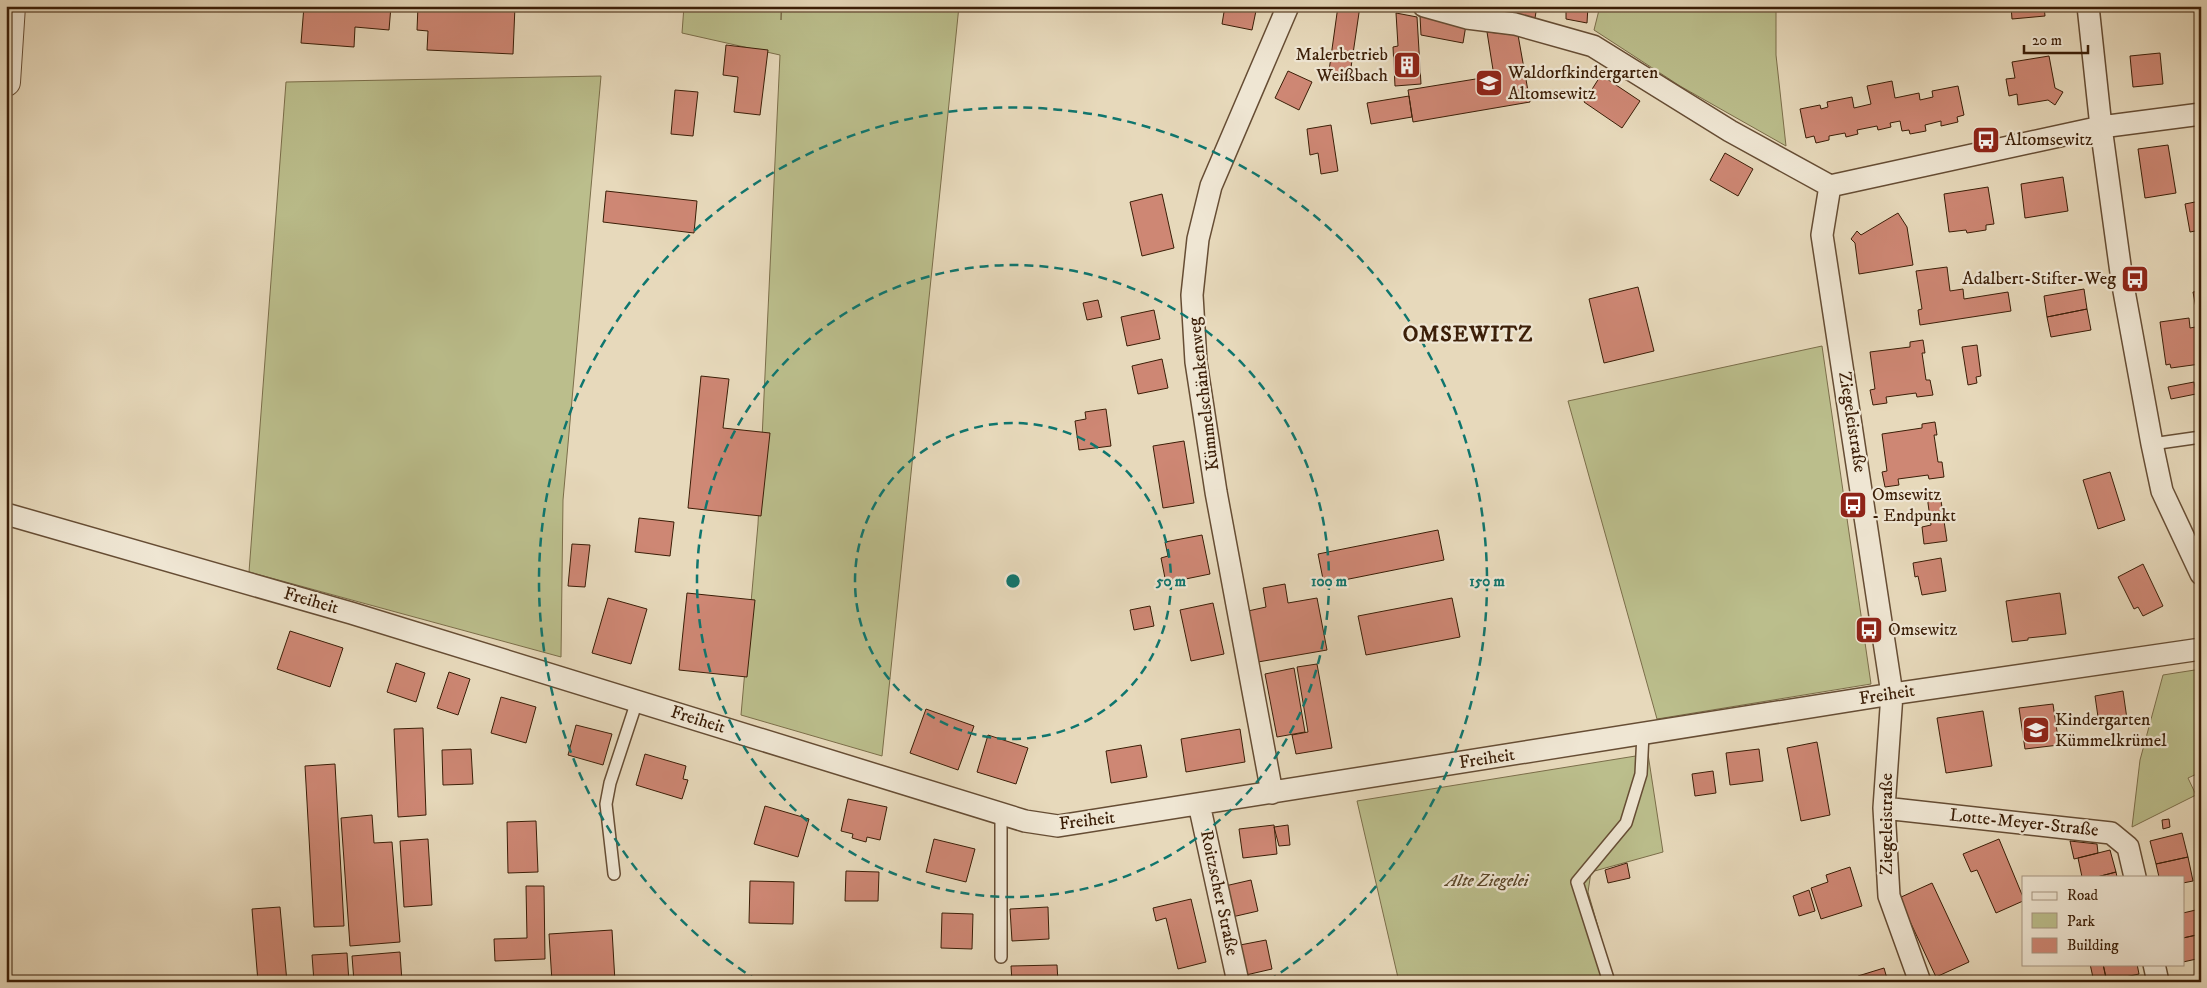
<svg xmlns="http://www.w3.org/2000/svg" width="2207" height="988" viewBox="0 0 2207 988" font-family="'IM FELL DW Pica',serif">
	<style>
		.green { fill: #bbbe8c; stroke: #7b6e4a }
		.building { fill: #ce8774; stroke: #3b1e07 }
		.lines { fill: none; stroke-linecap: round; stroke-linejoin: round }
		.service-casing { stroke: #664d34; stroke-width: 14 }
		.minor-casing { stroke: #664d34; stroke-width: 24 }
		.tertiary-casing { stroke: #664d34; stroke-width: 30 }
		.service { stroke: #efe6d3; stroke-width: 11 }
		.minor { stroke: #efe6d3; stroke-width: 21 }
		.tertiary { stroke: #efe6d3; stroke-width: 28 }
		.ring { fill: none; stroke: #0f766e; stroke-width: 2.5; stroke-dasharray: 9 6 }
		.labels { text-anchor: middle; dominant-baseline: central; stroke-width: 4.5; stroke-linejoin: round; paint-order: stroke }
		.poi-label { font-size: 18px; fill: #3b1e07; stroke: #efe6d3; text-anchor: start }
		.street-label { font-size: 18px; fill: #3b1e07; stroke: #efe6d3 }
		.park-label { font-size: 18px; font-style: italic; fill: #5b4628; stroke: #efe6d3 }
		.district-label { font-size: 22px; font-weight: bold; letter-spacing: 1px; fill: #3b1e07; stroke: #efe6d3 }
		.centre { fill: #0f766e; stroke: #efe6d3; stroke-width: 2.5 }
		.ring-label { font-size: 15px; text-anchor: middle; font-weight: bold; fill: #0f766e; stroke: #efe6d3; stroke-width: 4.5; stroke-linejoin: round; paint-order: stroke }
	</style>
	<rect width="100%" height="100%" fill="#e7d9bb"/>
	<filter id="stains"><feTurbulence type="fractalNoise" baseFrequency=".004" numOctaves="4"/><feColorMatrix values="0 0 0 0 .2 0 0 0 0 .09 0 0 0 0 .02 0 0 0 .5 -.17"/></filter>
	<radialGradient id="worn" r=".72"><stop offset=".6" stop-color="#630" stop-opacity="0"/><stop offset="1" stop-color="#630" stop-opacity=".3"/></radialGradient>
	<path class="green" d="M 684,6 L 781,6 L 781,20 L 782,6 L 959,6 L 882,756 L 741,715 L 758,524 L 780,55 L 682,33 Z
		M 1600,6 L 1776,6 L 1776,55 L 1786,146 L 1680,86 L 1594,30 Z
		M 601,76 L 563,500 L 561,657 L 249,572 L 286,82 Z
		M 1822,346 L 1871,684 L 1657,719 L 1568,401 Z
		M 2201,669 L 2201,772 L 2188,778 L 2196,795 L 2132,827 L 2140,760 L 2163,675 Z
		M 1648,754 L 1663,852 L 1591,872 L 1588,892 L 1614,982 L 1399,982 L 1357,801 Z"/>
	<path class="building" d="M 304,6 L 391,6 L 389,30 L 355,27 L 354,47 L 301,43 Z
		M 418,6 L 515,6 L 513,54 L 427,50 L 428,31 L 417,30 Z
		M 1225,6 L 1257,6 L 1252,30 L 1222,24 Z
		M 1338,6 L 1360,6 L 1349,81 L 1328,78 Z
		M 1466,6 L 1537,6 L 1535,18 L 1469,10 Z
		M 1562,6 L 1588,6 L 1587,23 L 1566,19 L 1566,10 L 1562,9 Z
		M 2011,6 L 2044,6 L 2045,16 L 2012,19 Z
		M 1396,13 L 1417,17 L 1421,84 L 1395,86 L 1393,47 L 1398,46 Z
		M 1420,16 L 1466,25 L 1463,43 L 1421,35 Z
		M 1487,32 L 1518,35 L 1530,102 L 1413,122 L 1408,90 L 1494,76 Z
		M 726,45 L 768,50 L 760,115 L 734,112 L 738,77 L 723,75 Z
		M 2160,53 L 2163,84 L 2133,87 L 2130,56 Z
		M 2049,56 L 2055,88 L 2063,92 L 2055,105 L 2048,100 L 2018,105 L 2017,94 L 2009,96 L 2006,79 L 2015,78 L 2012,62 Z
		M 1288,71 L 1312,82 L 1299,110 L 1275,98 Z
		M 1601,75 L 1640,101 L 1622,128 L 1584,102 Z
		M 1892,81 L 1895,98 L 1919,93 L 1920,100 L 1933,97 L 1932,91 L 1958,86 L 1964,115 L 1957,117 L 1958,122 L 1941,126 L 1941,121 L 1925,125 L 1926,131 L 1910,134 L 1909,130 L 1902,131 L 1900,121 L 1890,123 L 1891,127 L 1878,130 L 1877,126 L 1857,130 L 1858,134 L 1846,137 L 1845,133 L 1829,136 L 1829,140 L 1816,143 L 1814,136 L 1806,138 L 1800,109 L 1820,105 L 1821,109 L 1828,107 L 1827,102 L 1852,97 L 1854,108 L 1871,104 L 1867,86 Z
		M 675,90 L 698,92 L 693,136 L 671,134 Z
		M 1409,96 L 1412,117 L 1371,124 L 1367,103 Z
		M 1331,125 L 1338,171 L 1321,174 L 1318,153 L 1310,155 L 1307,129 Z
		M 2168,145 L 2176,193 L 2145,198 L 2138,149 Z
		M 1725,153 L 1753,169 L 1738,196 L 1710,180 Z
		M 2063,177 L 2068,211 L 2025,218 L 2021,184 Z
		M 1988,187 L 1994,224 L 1986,225 L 1986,230 L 1967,233 L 1966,230 L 1949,232 L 1944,194 Z
		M 606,191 L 697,201 L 694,233 L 603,222 Z
		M 1162,194 L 1174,248 L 1142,256 L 1130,202 Z
		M 2200,201 L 2201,230 L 2190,232 L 2185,204 Z
		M 1898,213 L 1907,227 L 1913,265 L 1859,274 L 1855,243 L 1851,239 L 1857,231 L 1861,235 Z
		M 1947,267 L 1950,291 L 1963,289 L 1964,299 L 2008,292 L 2011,311 L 1920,325 L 1918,310 L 1922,309 L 1916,271 Z
		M 1638,287 L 1654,351 L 1604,363 L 1589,299 Z
		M 2084,289 L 2087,309 L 2047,317 L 2044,296 Z
		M 2201,291 L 2201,319 L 2198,319 L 2193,292 Z
		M 1098,300 L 1102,317 L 1087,320 L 1083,303 Z
		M 2087,309 L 2091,330 L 2051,337 L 2047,317 Z
		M 1154,310 L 1160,339 L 1127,346 L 1121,317 Z
		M 2189,318 L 2190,328 L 2201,326 L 2200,364 L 2171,368 L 2170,364 L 2166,365 L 2160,322 Z
		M 1923,340 L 1925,353 L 1922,353 L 1926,380 L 1930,380 L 1933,395 L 1917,397 L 1916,393 L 1886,397 L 1887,403 L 1873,405 L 1870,390 L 1875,389 L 1870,352 L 1910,347 L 1910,342 Z
		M 1977,345 L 1981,376 L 1976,377 L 1977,383 L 1968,385 L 1962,347 Z
		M 1162,359 L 1168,388 L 1138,394 L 1132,366 Z
		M 701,376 L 729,379 L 723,428 L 770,433 L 761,516 L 688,508 Z
		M 2194,382 L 2196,394 L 2171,399 L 2168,387 Z
		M 1106,409 L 1111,446 L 1079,450 L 1075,421 L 1086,419 L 1085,412 Z
		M 1935,422 L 1937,435 L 1934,435 L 1938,462 L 1942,462 L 1944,477 L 1929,479 L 1928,475 L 1898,479 L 1899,485 L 1885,487 L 1882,472 L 1887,471 L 1882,434 L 1922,428 L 1922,424 Z
		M 1184,441 L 1194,503 L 1163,508 L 1153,446 Z
		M 2110,472 L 2125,520 L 2098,529 L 2083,480 Z
		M 1940,494 L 1947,541 L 1924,544 L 1922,527 L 1931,525 L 1927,496 Z
		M 639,518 L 674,522 L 670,556 L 635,552 Z
		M 1438,530 L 1444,560 L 1324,584 L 1318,554 Z
		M 1202,535 L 1210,574 L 1166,583 L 1161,558 L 1168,556 L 1165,542 Z
		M 572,544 L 590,545 L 585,587 L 568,586 Z
		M 1941,558 L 1946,591 L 1922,595 L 1918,576 L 1915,577 L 1913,563 Z
		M 2143,564 L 2163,606 L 2143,616 L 2138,607 L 2134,609 L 2118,577 Z
		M 1285,584 L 1288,603 L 1317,598 L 1327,650 L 1258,662 L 1248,611 L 1266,607 L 1263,588 Z
		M 687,593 L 755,600 L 747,677 L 679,670 Z
		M 2060,593 L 2066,634 L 2028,638 L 2028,640 L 2012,642 L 2006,601 Z
		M 608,598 L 647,609 L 631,664 L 592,653 Z
		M 1452,598 L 1460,637 L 1366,655 L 1358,616 Z
		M 1213,603 L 1224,654 L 1191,661 L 1180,610 Z
		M 1150,606 L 1154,626 L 1134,630 L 1130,610 Z
		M 290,631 L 343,648 L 330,687 L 277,669 Z
		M 396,663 L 425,673 L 416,702 L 387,692 Z
		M 1317,664 L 1332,748 L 1296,754 L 1292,735 L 1308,732 L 1297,667 Z
		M 1294,668 L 1305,732 L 1277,737 L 1265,674 Z
		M 449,672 L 470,679 L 458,715 L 437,708 Z
		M 2123,691 L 2127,719 L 2099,724 L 2095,696 Z
		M 501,697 L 536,707 L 526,743 L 491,733 Z
		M 2053,704 L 2059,745 L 2025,749 L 2019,708 Z
		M 926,709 L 974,726 L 958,770 L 910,753 Z
		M 1983,711 L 1992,766 L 1946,773 L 1937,718 Z
		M 576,725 L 612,734 L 603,765 L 568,755 Z
		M 423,728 L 426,815 L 398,817 L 394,729 Z
		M 1240,729 L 1245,762 L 1186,772 L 1181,739 Z
		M 988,735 L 1028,748 L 1016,784 L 977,772 Z
		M 1817,742 L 1830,815 L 1801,821 L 1787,748 Z
		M 1141,745 L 1147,777 L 1111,783 L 1106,751 Z
		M 471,749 L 473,784 L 443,785 L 442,750 Z
		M 1759,749 L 1763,781 L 1730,785 L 1726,753 Z
		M 645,754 L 686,766 L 683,779 L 688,780 L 682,799 L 636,785 Z
		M 335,764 L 344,926 L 314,927 L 305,766 Z
		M 1713,771 L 1716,793 L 1695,796 L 1692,774 Z
		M 848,799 L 887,807 L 880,840 L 867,837 L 866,842 L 852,838 L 853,834 L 841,831 Z
		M 765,806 L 809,819 L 798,857 L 754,844 Z
		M 372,815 L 374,843 L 392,842 L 400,942 L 350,946 L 341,818 Z
		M 2169,819 L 2170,827 L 2163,829 L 2162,820 Z
		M 536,821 L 538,872 L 508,873 L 507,822 Z
		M 1274,825 L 1277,854 L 1243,858 L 1239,829 Z
		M 1288,825 L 1290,845 L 1279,846 L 1274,827 Z
		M 2182,833 L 2188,857 L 2156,864 L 2150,841 Z
		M 428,839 L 432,905 L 404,907 L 400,841 Z
		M 934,839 L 975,849 L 966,882 L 926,872 Z
		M 1999,839 L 2023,897 L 2023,901 L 1996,913 L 1977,870 L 1971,872 L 1963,854 Z
		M 2070,841 L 2097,844 L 2098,853 L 2074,859 Z
		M 2110,850 L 2116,872 L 2097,877 L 2082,877 L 2078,858 Z
		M 2188,857 L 2193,881 L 2183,883 L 2183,877 L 2159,877 L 2156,864 Z
		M 1627,863 L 1630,878 L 1608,883 L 1605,870 Z
		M 1850,867 L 1862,906 L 1821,919 L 1811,888 L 1828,882 L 1826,875 Z
		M 846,871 L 879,872 L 878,901 L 845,901 Z
		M 2116,872 L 2117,877 L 2097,877 Z
		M 1251,880 L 1258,911 L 1232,917 L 1225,886 Z
		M 750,881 L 794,882 L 793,924 L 749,923 Z
		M 1932,883 L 1969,962 L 1936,977 L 1899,898 Z
		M 526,886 L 544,886 L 545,959 L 495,961 L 494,939 L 527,938 Z
		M 1809,890 L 1815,911 L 1799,916 L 1793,896 Z
		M 1191,899 L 1206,962 L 1178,969 L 1166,918 L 1156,921 L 1153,908 Z
		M 280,907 L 287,982 L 258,982 L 252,909 Z
		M 1048,907 L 1049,939 L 1012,941 L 1010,909 Z
		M 2200,909 L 2201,934 L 2183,938 L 2183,913 Z
		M 942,913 L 973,914 L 972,949 L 941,948 Z
		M 612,930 L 615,982 L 552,982 L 549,934 Z
		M 2201,934 L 2201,958 L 2183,962 L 2183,938 Z
		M 1266,940 L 1272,969 L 1246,975 L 1240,945 Z
		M 400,952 L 402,982 L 354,982 L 352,956 Z
		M 347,953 L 349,982 L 314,982 L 312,955 Z
		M 2090,964 L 2103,964 L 2106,979 L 2094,982 Z
		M 2103,964 L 2137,964 L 2139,974 L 2107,981 Z
		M 1057,965 L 1058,982 L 1012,982 L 1011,966 Z
		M 1884,968 L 1888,982 L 1860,982 L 1858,976 Z"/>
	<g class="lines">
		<g class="service-casing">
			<path id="service" d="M 2152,444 L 2201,437
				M 614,874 L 606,804 L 610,783 L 637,701
				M 1001,957 L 1001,814
				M 1609,982 L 1577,882 L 1626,823 L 1641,774 L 1643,734"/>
		</g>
		<g class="minor-casing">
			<path id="minor" d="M 1424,6 L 1467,18 L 1515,24 L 1593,46 L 1730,131 L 1830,186 L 2101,127 L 2201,114
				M 2088,6 L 2101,127 L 2122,280 L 2152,444 L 2162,491 L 2201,574
				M 1830,186 L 1822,235 L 1892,694 L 1884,808 L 1889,896 L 1920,982
				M 6,514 L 351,613 L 1025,821 L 1058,826 L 1892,694 L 2201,649
				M 1272,793 L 1216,492 L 1196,362 L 1192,295 L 1198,239 L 1211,186 L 1288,6
				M 1199,804 L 1238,982
				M 1884,808 L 2111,833 L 2128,847 L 2135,877
				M 2154,964 L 2158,982"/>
		</g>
		<g class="tertiary-casing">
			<path id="tertiary" d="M 6,82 L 11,6"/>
		</g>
		<use href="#service" class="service"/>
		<use href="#minor" class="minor"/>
		<use href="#tertiary" class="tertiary"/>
	</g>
	<g class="ring">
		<circle cx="1013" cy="581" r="158"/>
		<circle cx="1013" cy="581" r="316"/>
		<path d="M758 981A474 474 0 1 1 1268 981"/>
	</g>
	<defs>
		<g id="building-square" transform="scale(1.4375)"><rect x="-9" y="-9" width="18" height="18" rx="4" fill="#8f2418" stroke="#efe6d3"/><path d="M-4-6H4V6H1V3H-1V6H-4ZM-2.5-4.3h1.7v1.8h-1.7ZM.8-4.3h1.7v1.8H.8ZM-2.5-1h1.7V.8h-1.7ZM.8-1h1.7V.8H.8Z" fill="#fff"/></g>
		<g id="school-square" transform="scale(1.4375)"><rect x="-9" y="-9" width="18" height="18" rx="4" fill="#8f2418" stroke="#efe6d3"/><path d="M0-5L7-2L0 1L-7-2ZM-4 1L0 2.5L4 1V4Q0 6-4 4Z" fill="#fff"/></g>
		<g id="bus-square" transform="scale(1.4375)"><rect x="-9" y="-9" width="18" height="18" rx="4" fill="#8f2418" stroke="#efe6d3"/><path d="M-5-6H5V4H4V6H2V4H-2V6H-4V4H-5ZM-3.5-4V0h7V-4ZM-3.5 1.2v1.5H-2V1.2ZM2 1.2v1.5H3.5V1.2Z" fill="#fff"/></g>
	</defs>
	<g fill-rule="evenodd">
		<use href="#building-square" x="1407" y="65"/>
		<use href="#school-square" x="1489" y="83"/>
		<use href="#bus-square" x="1986" y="140"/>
		<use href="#bus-square" x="2135" y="279"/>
		<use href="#bus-square" x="1853" y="505"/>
		<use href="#bus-square" x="1869" y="630"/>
		<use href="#school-square" x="2036" y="730"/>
	</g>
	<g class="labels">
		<g class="poi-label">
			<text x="1388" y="55" text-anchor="end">Malerbetrieb<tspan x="1388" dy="21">Weißbach</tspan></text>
			<text x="1508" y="73">Waldorfkindergarten<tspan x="1508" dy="21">Altomsewitz</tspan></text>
			<text x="2005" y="140">Altomsewitz</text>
			<text x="2116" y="279" text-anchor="end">Adalbert-Stifter-Weg</text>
			<text x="1872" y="495">Omsewitz<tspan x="1872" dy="21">- Endpunkt</tspan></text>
			<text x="1888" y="630">Omsewitz</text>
			<text x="2055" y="720">Kindergarten<tspan x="2055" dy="21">Kümmelkrümel</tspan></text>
		</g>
		<g class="street-label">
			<text transform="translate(1204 394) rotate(-97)">Kümmelschänkenweg</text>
			<text transform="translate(1852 422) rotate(81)">Ziegeleistraße</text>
			<text transform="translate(311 601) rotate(16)">Freiheit</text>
			<text transform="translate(1887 695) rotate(-9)">Freiheit</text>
			<text transform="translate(698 720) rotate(17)">Freiheit</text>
			<text transform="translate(1487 759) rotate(-9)">Freiheit</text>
			<text transform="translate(1087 821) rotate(-7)">Freiheit</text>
			<text transform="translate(2024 823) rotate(6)">Lotte-Meyer-Straße</text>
			<text transform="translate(1887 824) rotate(-90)">Ziegeleistraße</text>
			<text transform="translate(1219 893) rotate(78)">Roitzscher Straße</text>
		</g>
		<g class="park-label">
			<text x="1487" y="881">Alte Ziegelei</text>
		</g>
		<g class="district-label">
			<text x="1468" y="334">OMSEWITZ</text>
		</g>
	</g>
	<circle cx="1013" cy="581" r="8" class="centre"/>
	<g class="ring-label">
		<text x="1171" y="586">50 m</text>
		<text x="1329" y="586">100 m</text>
		<text x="1487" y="586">150 m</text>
	</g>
	<rect width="2207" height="988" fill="none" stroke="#e7d9bb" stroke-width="25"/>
	<rect x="8" y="8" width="2192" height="973" fill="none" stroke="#3b1e07" stroke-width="2.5"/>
	<rect x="12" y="12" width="2182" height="963" fill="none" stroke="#3b1e07"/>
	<rect x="2022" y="876" width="162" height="90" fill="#efe6d3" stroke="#a79681"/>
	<rect x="2032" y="892" width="25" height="8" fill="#efe6d3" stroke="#a79681"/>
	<text x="2067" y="900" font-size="15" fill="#3b1e07">Road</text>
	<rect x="2032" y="913" width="25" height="15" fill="#bbbe8c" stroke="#a79681"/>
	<text x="2067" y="926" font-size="15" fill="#3b1e07">Park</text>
	<rect x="2032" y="938" width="25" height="15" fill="#ce8774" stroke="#a79681"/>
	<text x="2067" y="950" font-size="15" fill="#3b1e07">Building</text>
	<path d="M2024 45v8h64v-8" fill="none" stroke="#3b1e07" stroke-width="2.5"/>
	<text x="2032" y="45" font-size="15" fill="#3b1e07" stroke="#efe6d3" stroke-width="4" paint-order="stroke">20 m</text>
	<rect width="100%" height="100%" filter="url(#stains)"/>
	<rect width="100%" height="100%" fill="url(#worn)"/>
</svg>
